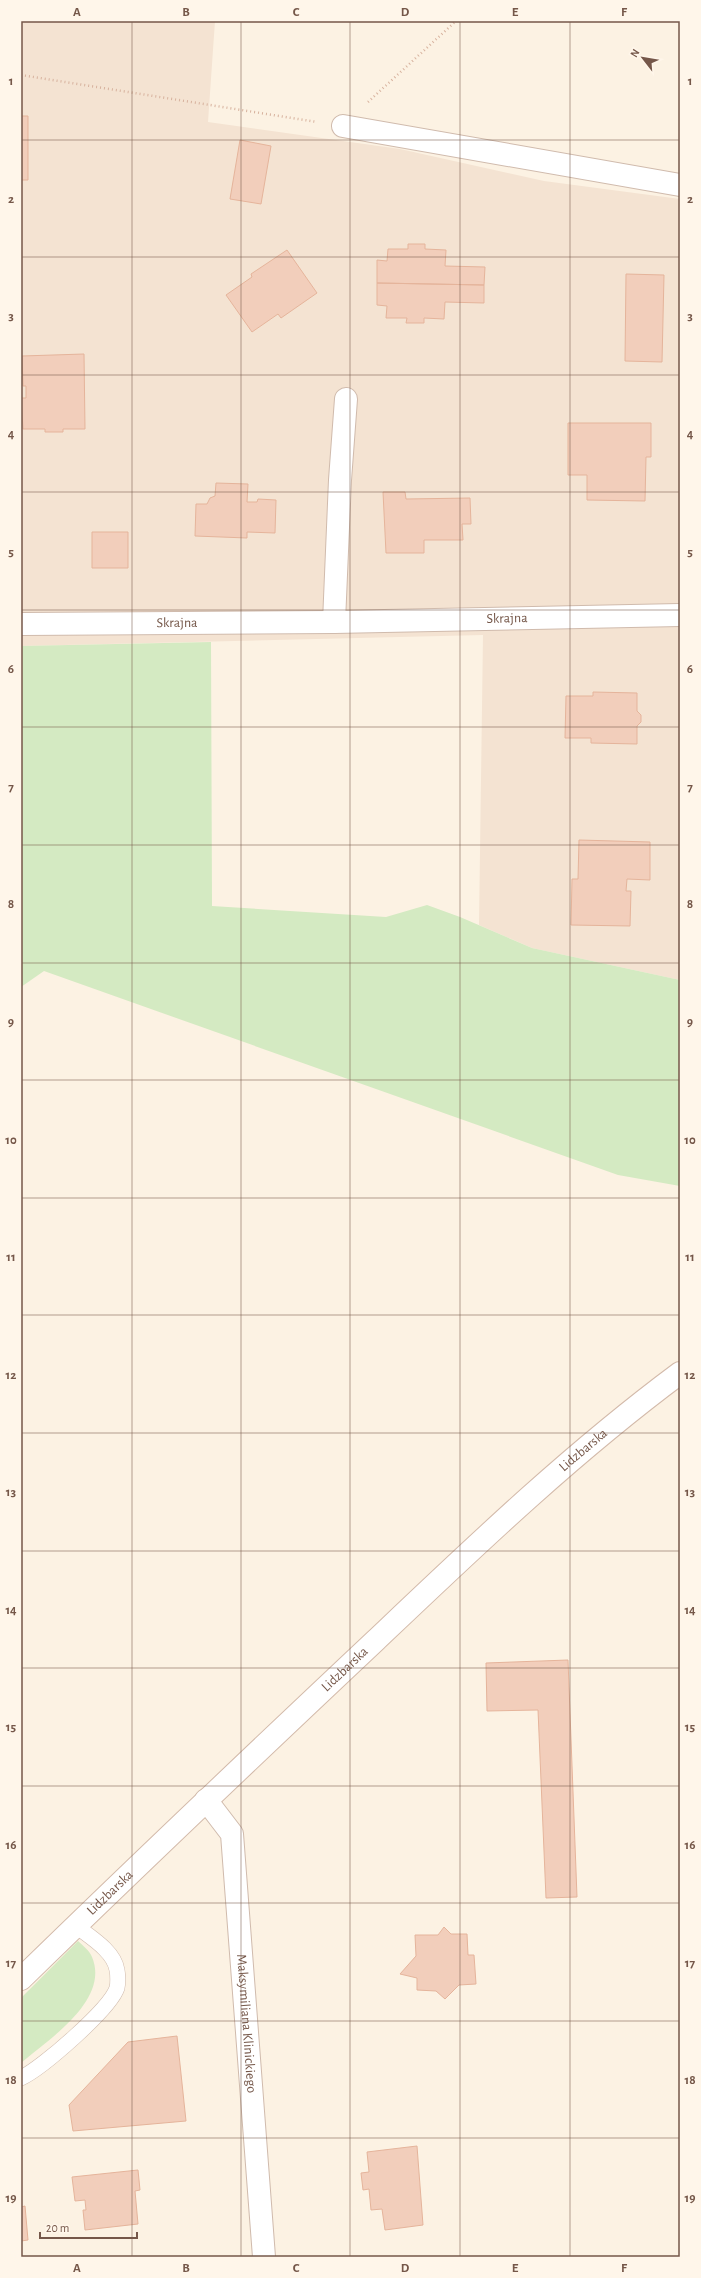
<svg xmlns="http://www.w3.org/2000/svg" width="701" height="2278" viewBox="0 0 701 2278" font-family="'Alegreya Sans',sans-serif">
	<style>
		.residential { fill: #f4e3d2 }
		.green { fill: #d4eac2 }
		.building { fill: #f2cebb; stroke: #e5b49b }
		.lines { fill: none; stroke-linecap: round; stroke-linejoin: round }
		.lane-casing { stroke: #d0bbad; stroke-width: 16 }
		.street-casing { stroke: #d0bbad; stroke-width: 24 }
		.secondary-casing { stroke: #d3baaa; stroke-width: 24 }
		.path { stroke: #d7b29e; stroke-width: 2.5; stroke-dasharray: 1 3; stroke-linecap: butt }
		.lane { stroke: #fff; stroke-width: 15 }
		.street { stroke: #fff; stroke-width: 22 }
		.secondary { stroke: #fff; stroke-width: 22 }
		.grid { fill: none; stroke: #755749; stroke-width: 1; stroke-opacity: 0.55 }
		.labels { text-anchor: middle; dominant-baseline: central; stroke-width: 3.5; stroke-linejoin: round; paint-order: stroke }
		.street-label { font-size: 14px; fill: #755749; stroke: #fff6ea }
		.neatline { fill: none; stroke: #755749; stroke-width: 1.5 }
		.grid-label { font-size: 13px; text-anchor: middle; font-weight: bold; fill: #755749 }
	</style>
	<rect width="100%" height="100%" fill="#fcf2e3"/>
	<path class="residential" d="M 21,21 L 215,21 L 208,122 L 400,149 L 544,181 L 680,199 L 680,980 L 532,948 L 479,925 L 483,635 L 21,646 Z"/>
	<path class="green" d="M 211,642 L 212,906 L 386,917 L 427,905 L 460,917 L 532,948 L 680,980 L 680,1186 L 618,1175 L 44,971 L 21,987 L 21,646 Z
		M 78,1941 C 82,1945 90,1951 92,1957 C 110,2000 49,2039 21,2063 L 21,1998 Z"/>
	<path class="building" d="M 21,116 L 28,116 L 28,180 L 21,180 Z
		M 240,140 L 271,146 L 261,204 L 230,199 Z
		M 408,244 L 425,244 L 425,249 L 446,250 L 445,266 L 485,267 L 484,285 L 377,283 L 377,260 L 387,261 L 388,249 L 408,249 Z
		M 287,250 L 317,293 L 281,318 L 278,314 L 252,332 L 226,295 L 252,277 L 251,274 Z
		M 626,274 L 664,275 L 662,362 L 625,361 Z
		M 377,283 L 484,285 L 484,303 L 445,302 L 444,319 L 424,318 L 424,323 L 406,323 L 407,318 L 386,318 L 387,306 L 377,305 Z
		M 84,354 L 85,429 L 63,429 L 63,432 L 45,432 L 45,429 L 23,429 L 21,398 L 26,398 L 26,386 L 23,386 L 22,356 Z
		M 568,423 L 651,423 L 651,457 L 646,457 L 645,501 L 587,500 L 587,475 L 568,475 Z
		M 216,483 L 248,484 L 247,502 L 257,502 L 258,499 L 276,500 L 275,533 L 247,532 L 247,538 L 195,536 L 196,504 L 207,504 L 210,498 L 215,496 Z
		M 383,492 L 405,492 L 406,499 L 470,498 L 471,524 L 462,524 L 463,540 L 424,540 L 424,553 L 386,553 Z
		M 92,532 L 128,532 L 128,568 L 92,568 Z
		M 593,692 L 637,693 L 637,711 L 641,715 L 641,722 L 637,726 L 637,744 L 591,743 L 591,738 L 565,738 L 566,696 L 593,696 Z
		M 579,840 L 650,842 L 650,880 L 627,879 L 626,891 L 631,891 L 630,926 L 571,925 L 572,879 L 578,879 Z
		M 568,1660 L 577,1897 L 546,1898 L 538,1710 L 487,1711 L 486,1663 Z
		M 444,1927 L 451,1934 L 467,1934 L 468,1955 L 474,1955 L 476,1984 L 459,1985 L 445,1999 L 436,1991 L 417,1990 L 417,1978 L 400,1974 L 416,1956 L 415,1935 L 438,1935 Z
		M 177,2036 L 186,2121 L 73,2131 L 69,2105 L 128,2042 Z
		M 417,2146 L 423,2225 L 385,2230 L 382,2209 L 371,2210 L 369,2189 L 363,2190 L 361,2173 L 369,2172 L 367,2152 Z
		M 138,2170 L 140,2190 L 135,2191 L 138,2224 L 85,2230 L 83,2210 L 86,2210 L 85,2200 L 75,2201 L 72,2177 Z
		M 25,2206 L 28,2240 L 21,2241 L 21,2207 Z"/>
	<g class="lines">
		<g class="lane-casing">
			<path id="lane" d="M 21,2078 C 42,2068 110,2009 117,1988 C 118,1984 118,1975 117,1970 C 114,1951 90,1937 76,1926"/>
		</g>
		<g class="street-casing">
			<g id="street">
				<path d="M 343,126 L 680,185"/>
				<path d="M 334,622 L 340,480 L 346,399"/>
				<path id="s1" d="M 21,624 L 334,622 L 680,615"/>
				<path id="s2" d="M 206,1800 L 232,1834 L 264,2257"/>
			</g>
		</g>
		<g class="secondary-casing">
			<g id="secondary">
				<path id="s3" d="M 21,1979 C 138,1865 257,1752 376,1640 C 474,1547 571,1454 680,1373"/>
			</g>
		</g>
		<path class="path" d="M 21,75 L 317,122
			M 368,102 L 456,21"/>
		<use href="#lane" class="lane"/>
		<use href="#street" class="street"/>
		<use href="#secondary" class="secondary"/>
	</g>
	<path class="grid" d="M 132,21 L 132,2257M 241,21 L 241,2257M 350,21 L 350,2257M 460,21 L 460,2257M 570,21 L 570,2257M 21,140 L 680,140M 21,257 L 680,257M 21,375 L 680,375M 21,492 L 680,492M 21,610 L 680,610M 21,727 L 680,727M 21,845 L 680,845M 21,963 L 680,963M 21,1080 L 680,1080M 21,1198 L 680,1198M 21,1315 L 680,1315M 21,1433 L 680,1433M 21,1551 L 680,1551M 21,1668 L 680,1668M 21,1786 L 680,1786M 21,1903 L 680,1903M 21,2021 L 680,2021M 21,2138 L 680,2138"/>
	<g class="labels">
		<g class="street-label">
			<text stroke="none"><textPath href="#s1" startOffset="486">Skrajna</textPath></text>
			<text stroke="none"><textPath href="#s1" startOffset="156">Skrajna</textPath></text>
			<text stroke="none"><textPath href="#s3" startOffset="772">Lidzbarska</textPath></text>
			<text stroke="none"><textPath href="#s3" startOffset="448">Lidzbarska</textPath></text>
			<text stroke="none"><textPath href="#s3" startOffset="124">Lidzbarska</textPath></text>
			<text stroke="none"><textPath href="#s2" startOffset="233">Maksymiliana Klinickiego</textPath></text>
		</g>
	</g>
	<rect width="701" height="2278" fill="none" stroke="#fff6ea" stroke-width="44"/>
	<g transform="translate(643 58) rotate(301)" stroke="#fff6ea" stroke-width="3" paint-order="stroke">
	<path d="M0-3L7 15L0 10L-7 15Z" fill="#755749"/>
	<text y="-6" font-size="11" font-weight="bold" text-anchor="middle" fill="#755749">N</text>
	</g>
	<path d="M40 2232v6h97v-6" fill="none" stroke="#755749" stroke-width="2"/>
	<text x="46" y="2232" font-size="12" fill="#755749" stroke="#fff6ea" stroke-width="3" paint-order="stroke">20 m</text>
	<rect x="22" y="22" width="657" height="2234" class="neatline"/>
	<g class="grid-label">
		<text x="77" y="16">A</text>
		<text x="186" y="16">B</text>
		<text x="296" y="16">C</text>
		<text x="405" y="16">D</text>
		<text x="515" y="16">E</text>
		<text x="624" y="16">F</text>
		<text x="11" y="85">1</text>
		<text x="690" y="85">1</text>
		<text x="11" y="203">2</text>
		<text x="690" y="203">2</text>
		<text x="11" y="320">3</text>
		<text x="690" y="320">3</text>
		<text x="11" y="438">4</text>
		<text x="690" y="438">4</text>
		<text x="11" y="556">5</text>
		<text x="690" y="556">5</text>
		<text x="11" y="673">6</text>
		<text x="690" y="673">6</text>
		<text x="11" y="791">7</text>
		<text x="690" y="791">7</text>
		<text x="11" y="908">8</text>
		<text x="690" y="908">8</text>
		<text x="11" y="1026">9</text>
		<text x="690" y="1026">9</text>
		<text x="11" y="1144">10</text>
		<text x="690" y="1144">10</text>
		<text x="11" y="1261">11</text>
		<text x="690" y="1261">11</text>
		<text x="11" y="1379">12</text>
		<text x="690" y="1379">12</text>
		<text x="11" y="1496">13</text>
		<text x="690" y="1496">13</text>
		<text x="11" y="1614">14</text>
		<text x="690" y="1614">14</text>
		<text x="11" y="1731">15</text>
		<text x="690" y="1731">15</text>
		<text x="11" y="1849">16</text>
		<text x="690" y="1849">16</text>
		<text x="11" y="1967">17</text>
		<text x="690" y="1967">17</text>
		<text x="11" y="2084">18</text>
		<text x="690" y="2084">18</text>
		<text x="11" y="2202">19</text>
		<text x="690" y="2202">19</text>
		<text x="77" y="2272">A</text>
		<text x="186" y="2272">B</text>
		<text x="296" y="2272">C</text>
		<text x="405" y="2272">D</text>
		<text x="515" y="2272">E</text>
		<text x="624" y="2272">F</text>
	</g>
</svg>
